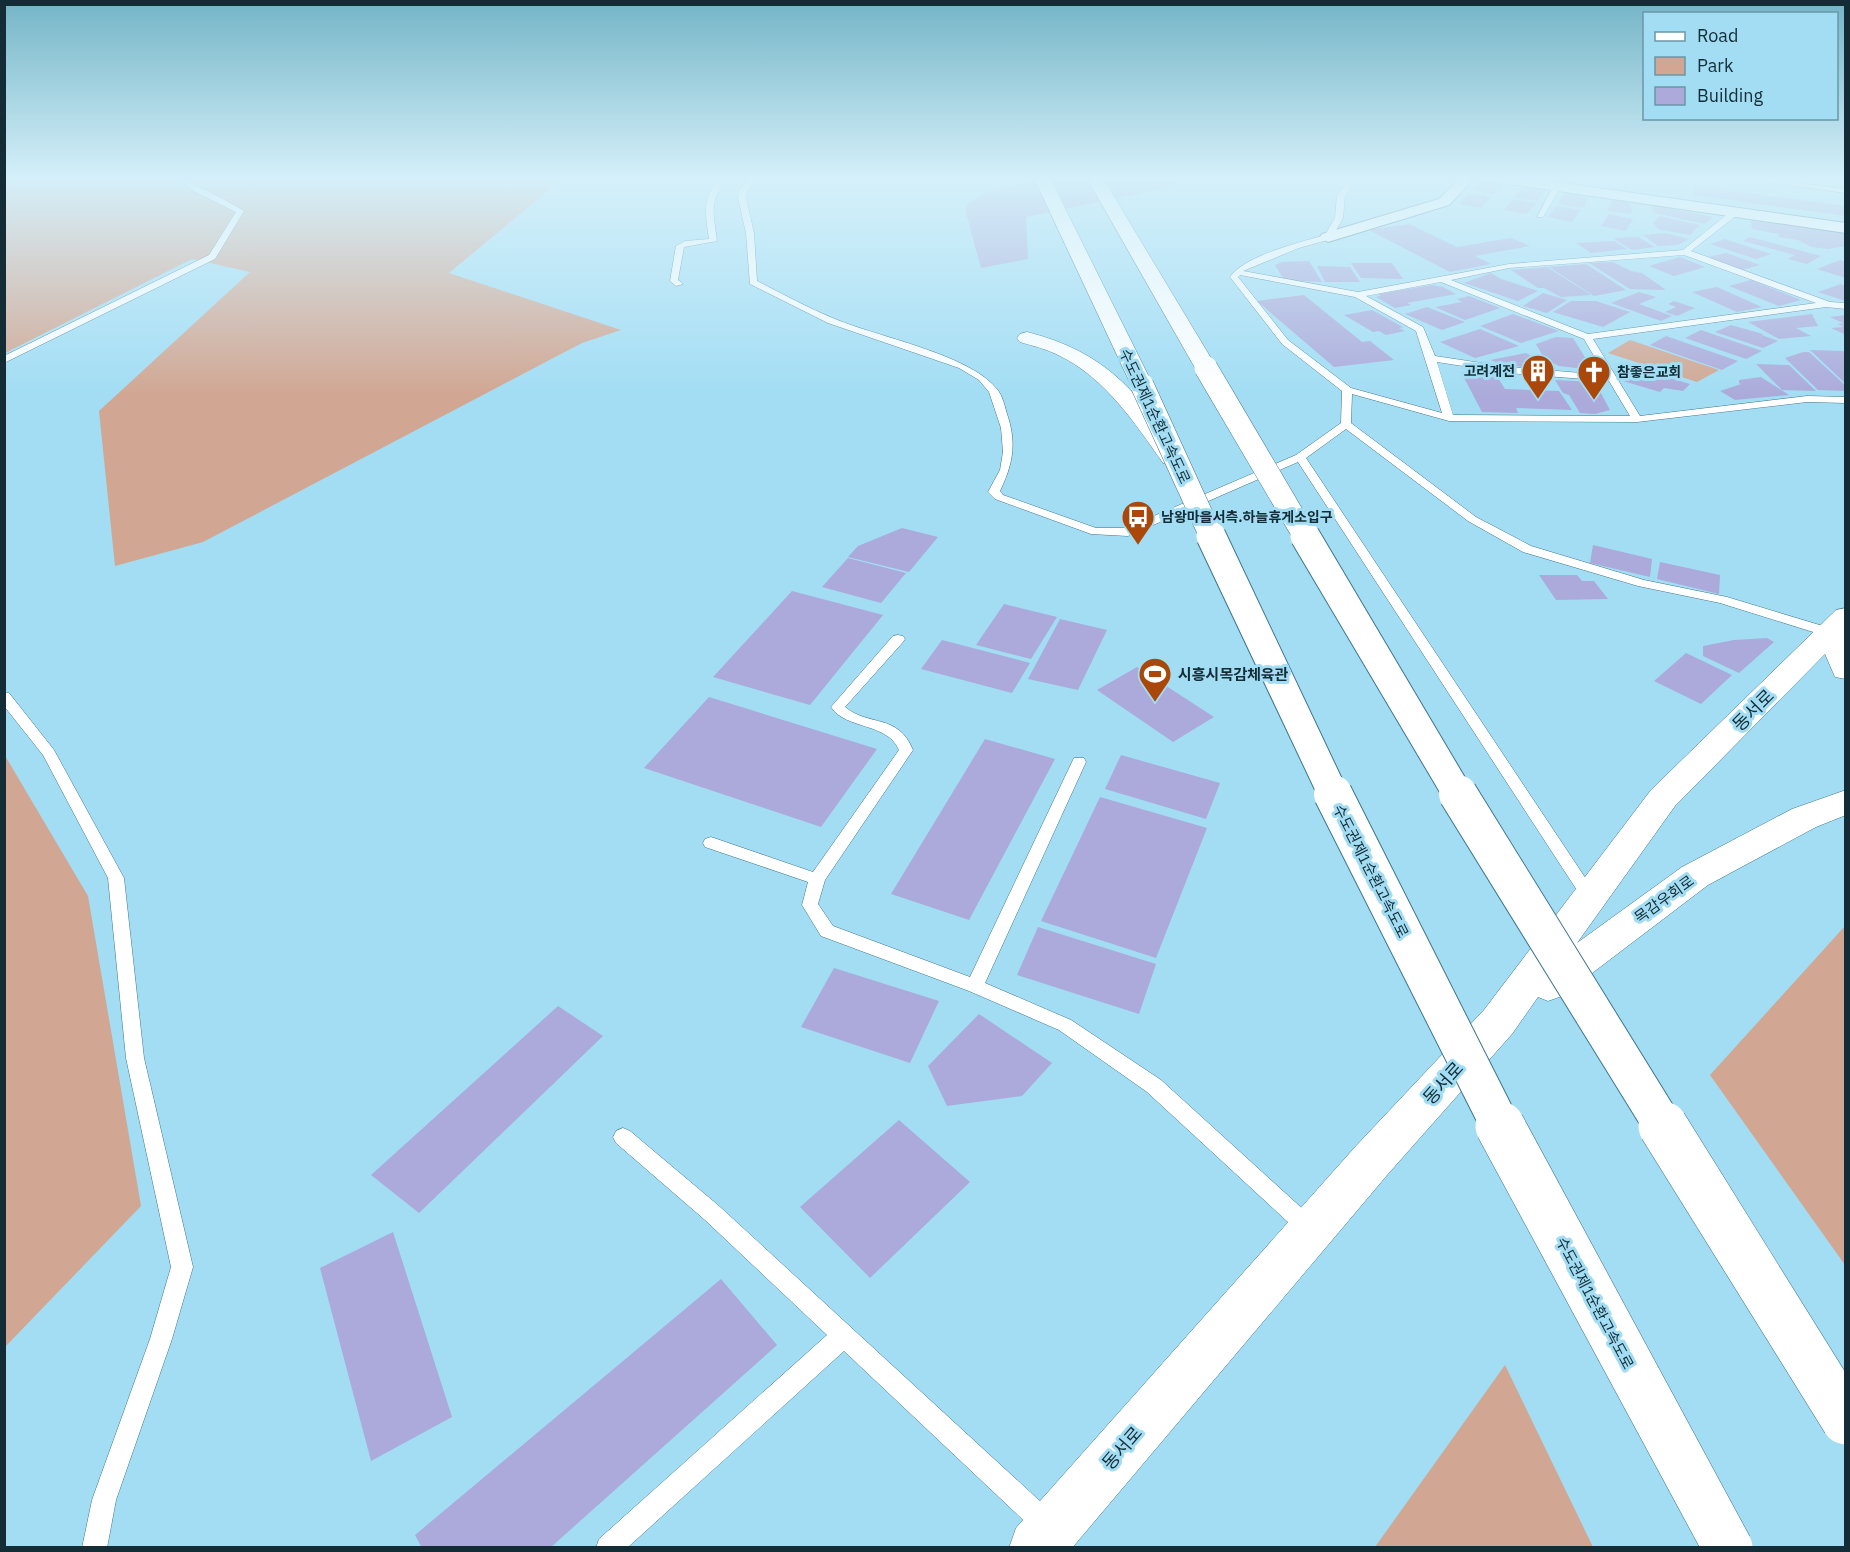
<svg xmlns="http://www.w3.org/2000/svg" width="1850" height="1552" viewBox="0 0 1850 1552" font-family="'IBM Plex Sans','Noto Sans KR',sans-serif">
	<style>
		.green { fill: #d1a692 }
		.building { fill: #abaada }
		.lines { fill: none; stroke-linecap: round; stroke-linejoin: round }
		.lane-casing { stroke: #3e768c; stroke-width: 1 }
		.street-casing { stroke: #3e768c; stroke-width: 2 }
		.secondary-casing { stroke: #3e768c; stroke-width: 1 }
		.highway-casing { stroke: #3e768c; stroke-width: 1 }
		.lane { fill: #fff; fill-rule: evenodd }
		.street { fill: #fff; fill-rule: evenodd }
		.secondary { fill: #fff; fill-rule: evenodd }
		.highway { fill: #fff; fill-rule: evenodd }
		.highway-bridge-far3-casing { stroke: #3e768c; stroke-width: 24; stroke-linecap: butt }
		.highway-bridge-far2-casing { stroke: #3e768c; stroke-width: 31; stroke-linecap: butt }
		.highway-bridge-far1-casing { stroke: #3e768c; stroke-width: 40; stroke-linecap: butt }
		.highway-bridge-casing { stroke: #3e768c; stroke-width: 50; stroke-linecap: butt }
		.highway-bridge-far3 { stroke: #fff; stroke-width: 23 }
		.highway-bridge-far2 { stroke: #fff; stroke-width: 29 }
		.highway-bridge-far1 { stroke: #fff; stroke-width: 38 }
		.highway-bridge { stroke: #fff; stroke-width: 49 }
		.labels { text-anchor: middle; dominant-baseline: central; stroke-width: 6; stroke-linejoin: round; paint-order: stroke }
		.far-poi-label { font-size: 14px; font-weight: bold; fill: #142c35; stroke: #a2ddf4; text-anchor: start }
		.street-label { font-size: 15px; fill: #142c35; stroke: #a2ddf4 }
		.poi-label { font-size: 15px; font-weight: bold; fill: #142c35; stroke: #a2ddf4; text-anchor: start }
		.near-street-label { font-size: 18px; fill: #142c35; stroke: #a2ddf4 }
	</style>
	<rect width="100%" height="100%" fill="#a2ddf4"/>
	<path class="green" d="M 5,180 L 561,180 L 449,273 L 621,330 L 582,343 L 203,542 L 115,566 L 99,411 L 250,272 L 192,259 L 5,353 Z
		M 1630,340 L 1719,370 L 1697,382 L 1608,353 Z
		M 4,754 L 88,896 L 141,1206 L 5,1347 Z
		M 1845,926 L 1845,1265 L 1710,1075 Z
		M 1505,1365 L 1593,1547 L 1375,1547 Z"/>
	<path class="building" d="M 1041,180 L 1182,180 L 1161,189 L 1026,217 L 1028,259 L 981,268 L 965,209 L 969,203 L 988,191 Z
		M 1482,180 L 1504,184 L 1494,194 L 1472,190 Z
		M 1695,186 L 1846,206 L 1846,216 L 1693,195 Z
		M 1524,187 L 1546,190 L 1537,201 L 1514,197 Z
		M 1469,193 L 1491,197 L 1481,208 L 1459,204 Z
		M 1563,193 L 1588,197 L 1584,208 L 1558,204 Z
		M 1513,199 L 1536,203 L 1527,214 L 1504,210 Z
		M 1612,200 L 1628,202 L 1632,209 L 1631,214 L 1607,211 Z
		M 1654,205 L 1713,217 L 1705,224 L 1654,213 L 1656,212 L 1652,211 L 1654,209 L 1650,208 Z
		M 1557,206 L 1581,210 L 1572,222 L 1548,217 Z
		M 1609,214 L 1633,219 L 1626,231 L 1601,226 Z
		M 1659,216 L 1700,225 L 1690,235 L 1658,229 L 1653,223 Z
		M 1751,221 L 1846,232 L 1846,246 L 1828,249 L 1812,247 L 1798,240 L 1779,237 L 1779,234 L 1752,229 Z
		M 1409,224 L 1457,247 L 1511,238 L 1530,246 L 1475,256 L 1491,264 L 1450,272 L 1369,230 Z
		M 1665,233 L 1689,239 L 1678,245 L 1658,246 L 1643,235 Z
		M 1638,237 L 1655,247 L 1632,250 L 1613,238 Z
		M 1750,237 L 1821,256 L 1807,264 L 1788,259 L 1795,255 L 1743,241 Z
		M 1725,239 L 1771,254 L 1756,259 L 1710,244 Z
		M 1614,241 L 1627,249 L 1591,253 L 1576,243 Z
		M 1726,253 L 1760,265 L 1742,270 L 1709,257 Z
		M 1680,257 L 1705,267 L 1674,276 L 1649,266 Z
		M 1840,260 L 1846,262 L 1846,278 L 1817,269 Z
		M 1309,261 L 1322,282 L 1298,281 L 1283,278 L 1275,265 L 1282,262 Z
		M 1613,262 L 1631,271 L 1642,273 L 1666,290 L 1630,289 L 1589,263 Z
		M 1351,263 L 1392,263 L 1403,279 L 1361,278 Z
		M 1586,264 L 1626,290 L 1594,296 L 1549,267 Z
		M 1317,266 L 1350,267 L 1360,282 L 1325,282 Z
		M 1547,267 L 1591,295 L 1561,297 L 1544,288 L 1538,288 L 1511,270 Z
		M 1491,273 L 1501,279 L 1538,291 L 1518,301 L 1464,283 Z
		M 1751,280 L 1801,300 L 1779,306 L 1729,286 Z
		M 1841,284 L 1846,286 L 1846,301 L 1818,292 Z
		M 1432,285 L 1443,287 L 1456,294 L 1407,303 L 1411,305 L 1395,308 L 1376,297 L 1381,296 L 1378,294 Z
		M 1717,287 L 1762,307 L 1737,312 L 1692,292 Z
		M 1639,292 L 1656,297 L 1639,304 L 1672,316 L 1661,321 L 1611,303 Z
		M 1543,293 L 1567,300 L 1547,313 L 1523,306 Z
		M 1304,295 L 1362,342 L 1370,341 L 1394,360 L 1334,367 L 1257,301 Z
		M 1469,296 L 1500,308 L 1465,320 L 1435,307 L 1462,302 L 1457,299 Z
		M 1571,301 L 1596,301 L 1630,312 L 1603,327 L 1553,312 Z
		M 1674,301 L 1695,308 L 1677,316 L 1665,312 L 1676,307 L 1668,304 Z
		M 1427,307 L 1465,322 L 1442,330 L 1405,314 Z
		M 1372,310 L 1403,327 L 1399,328 L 1405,331 L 1386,335 L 1379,331 L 1373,332 L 1344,315 Z
		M 1513,314 L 1559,331 L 1521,343 L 1480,326 Z
		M 1812,314 L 1818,326 L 1796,328 L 1811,336 L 1779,339 L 1748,322 Z
		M 1846,315 L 1846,335 L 1831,328 L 1843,327 L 1838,324 L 1843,323 L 1830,317 Z
		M 1731,325 L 1763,334 L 1762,335 L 1778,341 L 1763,348 L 1715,332 Z
		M 1480,329 L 1519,346 L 1475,358 L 1440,342 Z
		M 1701,330 L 1762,351 L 1746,359 L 1685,338 Z
		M 1666,336 L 1738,361 L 1722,370 L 1650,345 Z
		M 1556,337 L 1573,338 L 1593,370 L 1559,366 L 1544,358 L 1536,344 Z
		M 1810,350 L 1843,351 L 1846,353 L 1846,384 Z
		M 1803,352 L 1809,352 L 1846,386 L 1846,391 L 1818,390 L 1785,358 Z
		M 1526,353 L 1552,367 L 1538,370 L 1517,366 L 1513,368 L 1490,360 Z
		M 1756,364 L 1789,365 L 1816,391 L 1782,390 Z
		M 1637,368 L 1690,384 L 1683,391 L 1664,388 L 1660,392 L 1623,381 Z
		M 1461,372 L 1495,373 L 1505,389 L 1559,391 L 1572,410 L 1516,408 L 1518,413 L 1482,412 Z
		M 1761,377 L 1789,395 L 1735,400 L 1720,391 L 1741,384 L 1739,383 L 1739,380 Z
		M 1555,380 L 1595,382 L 1610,410 L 1595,414 L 1580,413 L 1569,395 L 1563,393 Z
		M 902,528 L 938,537 L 909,572 L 848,557 L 858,546 Z
		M 1593,545 L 1652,559 L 1650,577 L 1590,563 Z
		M 848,558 L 906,573 L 881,603 L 822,587 Z
		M 1660,562 L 1720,575 L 1719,594 L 1657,579 Z
		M 1539,575 L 1577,575 L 1582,581 L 1594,581 L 1608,599 L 1556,600 Z
		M 792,591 L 883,615 L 810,705 L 713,677 Z
		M 1004,604 L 1057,617 L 1031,659 L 976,645 Z
		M 1060,619 L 1107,630 L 1078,690 L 1028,679 Z
		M 1767,638 L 1774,642 L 1739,673 L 1703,656 L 1703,646 L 1734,640 Z
		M 942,640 L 1030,663 L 1012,693 L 921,669 Z
		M 1686,653 L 1732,675 L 1701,704 L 1654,681 Z
		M 1137,667 L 1214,717 L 1173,742 L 1097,690 Z
		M 709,697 L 877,749 L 821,827 L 644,768 Z
		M 985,739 L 1055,759 L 969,920 L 891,894 Z
		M 1121,755 L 1220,783 L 1206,819 L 1105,789 Z
		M 1100,797 L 1207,828 L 1156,958 L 1041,921 Z
		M 1038,927 L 1156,964 L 1139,1014 L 1017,975 Z
		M 834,968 L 939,1001 L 910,1063 L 801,1027 Z
		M 558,1006 L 603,1036 L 419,1213 L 371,1175 Z
		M 979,1014 L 1052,1063 L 1022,1096 L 947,1106 L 928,1066 Z
		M 899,1120 L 970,1182 L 870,1278 L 800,1207 Z
		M 393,1232 L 452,1417 L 371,1461 L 320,1268 Z
		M 721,1279 L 777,1345 L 550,1548 L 422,1548 L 415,1535 Z"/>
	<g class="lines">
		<g class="lane-casing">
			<path id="lane" d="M 180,180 C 187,180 236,205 244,211 L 215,259 L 4,363 L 4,356 L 209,255 L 236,212 L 194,191 Z
				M 719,180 L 727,180 C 708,200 714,216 717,241 L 684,247 L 678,280 L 683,284 L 676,286 L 670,281 L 676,246 L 685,241 L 709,239 C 706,218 701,196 719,180 Z
				M 749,180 L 757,180 L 747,191 L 746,198 L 754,233 L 757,281 C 783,294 808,308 835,319 C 878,337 968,354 996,388 C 1003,395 1005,408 1008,417 C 1017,445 1012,466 1000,491 L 1003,495 L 1096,528 L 1126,528 L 1296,455 L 1341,423 L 1342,391 L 1282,344 L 1230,277 C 1244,256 1298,243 1325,235 L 1335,218 L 1337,195 L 1350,180 L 1358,180 L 1345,195 L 1343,218 L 1331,239 L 1299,248 L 1243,271 L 1358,292 L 1509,264 L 1683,250 L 1731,211 L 1737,211 L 1737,215 L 1691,251 L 1830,302 L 1846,303 L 1846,309 L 1826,307 L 1593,339 L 1640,416 L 1807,396 L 1846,397 L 1846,403 L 1807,402 L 1637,422 L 1449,421 L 1352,394 L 1351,423 L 1476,517 L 1531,546 L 1644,580 L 1727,597 L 1836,630 L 1838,633 L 1836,636 L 1826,636 L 1720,603 L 1638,586 L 1523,552 L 1468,521 L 1346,429 L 1306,458 L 1598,897 L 1596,901 L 1590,903 L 1584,901 L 1298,462 L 1128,536 L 1091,534 L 995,499 L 988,492 L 1000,470 L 1003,452 L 1001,428 L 989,392 L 979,380 L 959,368 L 828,323 L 750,284 L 746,233 L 738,198 L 739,190 ZM 1684,255 L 1816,303 L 1588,334 L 1451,280 L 1509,268 ZM 1240,275 L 1355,297 L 1416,331 L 1442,413 L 1351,388 L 1288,340 L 1238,277 ZM 1441,282 L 1584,339 L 1605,375 L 1508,367 L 1435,356 L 1423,327 L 1366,296 ZM 1437,362 L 1508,373 L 1609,381 L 1630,416 L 1453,415 Z
				M 1703,180 L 1712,180 L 1716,183 L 1712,185 Z
				M 1756,180 L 1777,180 L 1846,189 L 1846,193 Z
				M 1554,185 L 1561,187 L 1543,217 L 1537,217 Z
				M 898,635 L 903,636 L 905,639 L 903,642 L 845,707 C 869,727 898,713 913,750 L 825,880 L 818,904 L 833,926 L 970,977 L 1072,762 L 1074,758 L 1084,758 L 1086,762 L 985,983 L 1071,1020 L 1161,1080 L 1316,1221 L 1319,1228 L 1316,1235 L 1309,1238 L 1302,1235 L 1147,1092 L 1059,1030 L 969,991 L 821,936 L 802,905 L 808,882 L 705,847 L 703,843 L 705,839 L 711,837 L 813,872 L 899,750 C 887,722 846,730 831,707 L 893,636 Z
				M 4,692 L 9,693 L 54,750 L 124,878 L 144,1058 L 193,1267 L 172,1339 L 116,1500 L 107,1548 L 82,1548 L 92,1500 L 150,1339 L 171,1267 L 126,1058 L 108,878 L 43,755 L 4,706 Z
				M 623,1128 L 630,1131 L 719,1206 L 1054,1514 L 1057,1523 L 1054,1532 L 1045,1535 L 1036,1532 L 844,1351 L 627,1548 L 596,1548 L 599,1539 L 827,1335 L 705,1220 L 616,1143 L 613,1137 L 616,1131 Z"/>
		</g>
		<g class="street-casing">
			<path id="street" d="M 1458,180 L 1473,180 L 1449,205 L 1328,242 L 1320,237 L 1322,234 L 1439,199 Z
				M 1503,180 L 1541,180 L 1846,223 L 1846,233 L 1510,184 Z"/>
		</g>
		<g class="secondary-casing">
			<path id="secondary" d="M 1846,608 L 1846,679 L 1835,677 L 1825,654 L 1675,806 L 1577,943 L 1682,867 L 1792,809 L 1846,790 L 1846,815 L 1816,827 L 1708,885 L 1562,996 L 1548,1001 L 1538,997 L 1512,1034 L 1388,1174 L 1072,1548 L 1009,1548 L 1016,1528 L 1356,1146 L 1484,1010 L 1651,790 L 1836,610 Z"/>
		</g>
		<g class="highway-casing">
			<path id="highway" d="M 1035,180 L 1051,180 L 1153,385 L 1150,390 L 1142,392 L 1134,390 L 1131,385 Z
				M 1088,180 L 1104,180 L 1217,368 L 1214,373 L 1206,374 L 1198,373 L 1195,368 Z
				M 1027,332 C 1107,352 1138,393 1183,458 L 1179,463 L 1171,465 L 1163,463 C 1135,423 1105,378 1060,356 C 1047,349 1033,346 1020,342 L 1017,338 L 1020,334 Z"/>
		</g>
		<use href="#lane" class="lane"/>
		<use href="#street" class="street"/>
		<use href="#secondary" class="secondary"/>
		<use href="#highway" class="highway"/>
		<g class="highway-bridge-far3-casing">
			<path id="highway-bridge-far3" d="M 1206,368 L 1306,538
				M 1142,385 L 1212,538"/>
		</g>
		<g class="highway-bridge-far2-casing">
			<path id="highway-bridge-far2" d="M 1211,536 L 1334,796
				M 1305,536 L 1459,796"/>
		</g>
		<g class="highway-bridge-far1-casing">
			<path id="highway-bridge-far1" d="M 1333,794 L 1501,1127
				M 1458,794 L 1664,1127"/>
		</g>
		<g class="highway-bridge-casing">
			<path id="highway-bridge" d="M 1500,1126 L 1728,1548
				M 1663,1126 L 1846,1420"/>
		</g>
		<use href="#highway-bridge-far3" class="highway-bridge-far3"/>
		<use href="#highway-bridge-far2" class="highway-bridge-far2"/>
		<use href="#highway-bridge-far1" class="highway-bridge-far1"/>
		<use href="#highway-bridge" class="highway-bridge"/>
	</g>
	<linearGradient id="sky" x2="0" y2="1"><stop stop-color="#74b5c7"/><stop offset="0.45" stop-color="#d5f0fa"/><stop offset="1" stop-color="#d5f0fa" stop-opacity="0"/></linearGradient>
	<rect width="1850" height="397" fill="url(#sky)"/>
	<defs>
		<g id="building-pin" transform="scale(1.725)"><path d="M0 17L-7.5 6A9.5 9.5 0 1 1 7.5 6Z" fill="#aa480b" stroke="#a2ddf4"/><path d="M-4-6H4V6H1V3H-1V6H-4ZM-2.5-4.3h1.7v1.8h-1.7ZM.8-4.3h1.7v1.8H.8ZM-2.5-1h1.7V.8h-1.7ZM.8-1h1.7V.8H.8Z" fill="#fff"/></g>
		<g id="church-pin" transform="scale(1.725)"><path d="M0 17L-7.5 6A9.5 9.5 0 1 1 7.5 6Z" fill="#aa480b" stroke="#a2ddf4"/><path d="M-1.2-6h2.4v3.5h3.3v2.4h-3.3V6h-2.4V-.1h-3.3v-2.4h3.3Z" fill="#fff"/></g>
		<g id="bus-pin" transform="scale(1.725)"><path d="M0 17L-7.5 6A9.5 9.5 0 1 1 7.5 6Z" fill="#aa480b" stroke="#a2ddf4"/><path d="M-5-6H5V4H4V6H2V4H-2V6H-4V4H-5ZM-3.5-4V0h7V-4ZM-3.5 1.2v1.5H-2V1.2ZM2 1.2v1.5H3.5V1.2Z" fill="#fff"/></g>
		<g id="stadium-pin" transform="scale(1.725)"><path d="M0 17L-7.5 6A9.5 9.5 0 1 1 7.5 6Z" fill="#aa480b" stroke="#a2ddf4"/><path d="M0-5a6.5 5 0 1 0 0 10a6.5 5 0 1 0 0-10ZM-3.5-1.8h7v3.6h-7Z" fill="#fff"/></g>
	</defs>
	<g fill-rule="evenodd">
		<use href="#building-pin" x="1538" y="371"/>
		<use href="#church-pin" x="1594" y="372"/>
		<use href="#bus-pin" x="1138" y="517"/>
		<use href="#stadium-pin" x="1155" y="674"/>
	</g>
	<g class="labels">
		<g class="far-poi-label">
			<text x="1515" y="371" text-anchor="end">고려계전</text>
			<text x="1617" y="372">참좋은교회</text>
			<text x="1161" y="517">남왕마을서측.하늘휴게소입구</text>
		</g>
		<g class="street-label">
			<text transform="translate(1155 416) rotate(65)">수도권제1순환고속도로</text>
			<text transform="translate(1371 871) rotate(63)">수도권제1순환고속도로</text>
			<text transform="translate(1664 899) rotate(-36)">목감우회로</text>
			<text transform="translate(1595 1303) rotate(62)">수도권제1순환고속도로</text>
		</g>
		<g class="poi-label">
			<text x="1178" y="674">시흥시목감체육관</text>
		</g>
		<g class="near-street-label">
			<text transform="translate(1753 710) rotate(-45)">동서로</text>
			<text transform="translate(1443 1083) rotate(-48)">동서로</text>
			<text transform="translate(1122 1448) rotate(-49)">동서로</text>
		</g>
	</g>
	<rect width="1850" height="1552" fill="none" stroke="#142c35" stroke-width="12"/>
	<rect x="1643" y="12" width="195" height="108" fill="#a2ddf4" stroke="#6996a8" stroke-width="1.5"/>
	<rect x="1655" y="32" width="30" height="9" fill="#ffffff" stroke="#6996a8" stroke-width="1.5"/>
	<text x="1697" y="42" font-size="18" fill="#142c35">Road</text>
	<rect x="1655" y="57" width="30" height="18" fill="#d1a692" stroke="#6996a8" stroke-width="1.5"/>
	<text x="1697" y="72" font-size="18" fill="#142c35">Park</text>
	<rect x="1655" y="87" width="30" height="18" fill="#abaada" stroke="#6996a8" stroke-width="1.5"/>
	<text x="1697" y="102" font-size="18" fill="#142c35">Building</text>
</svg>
